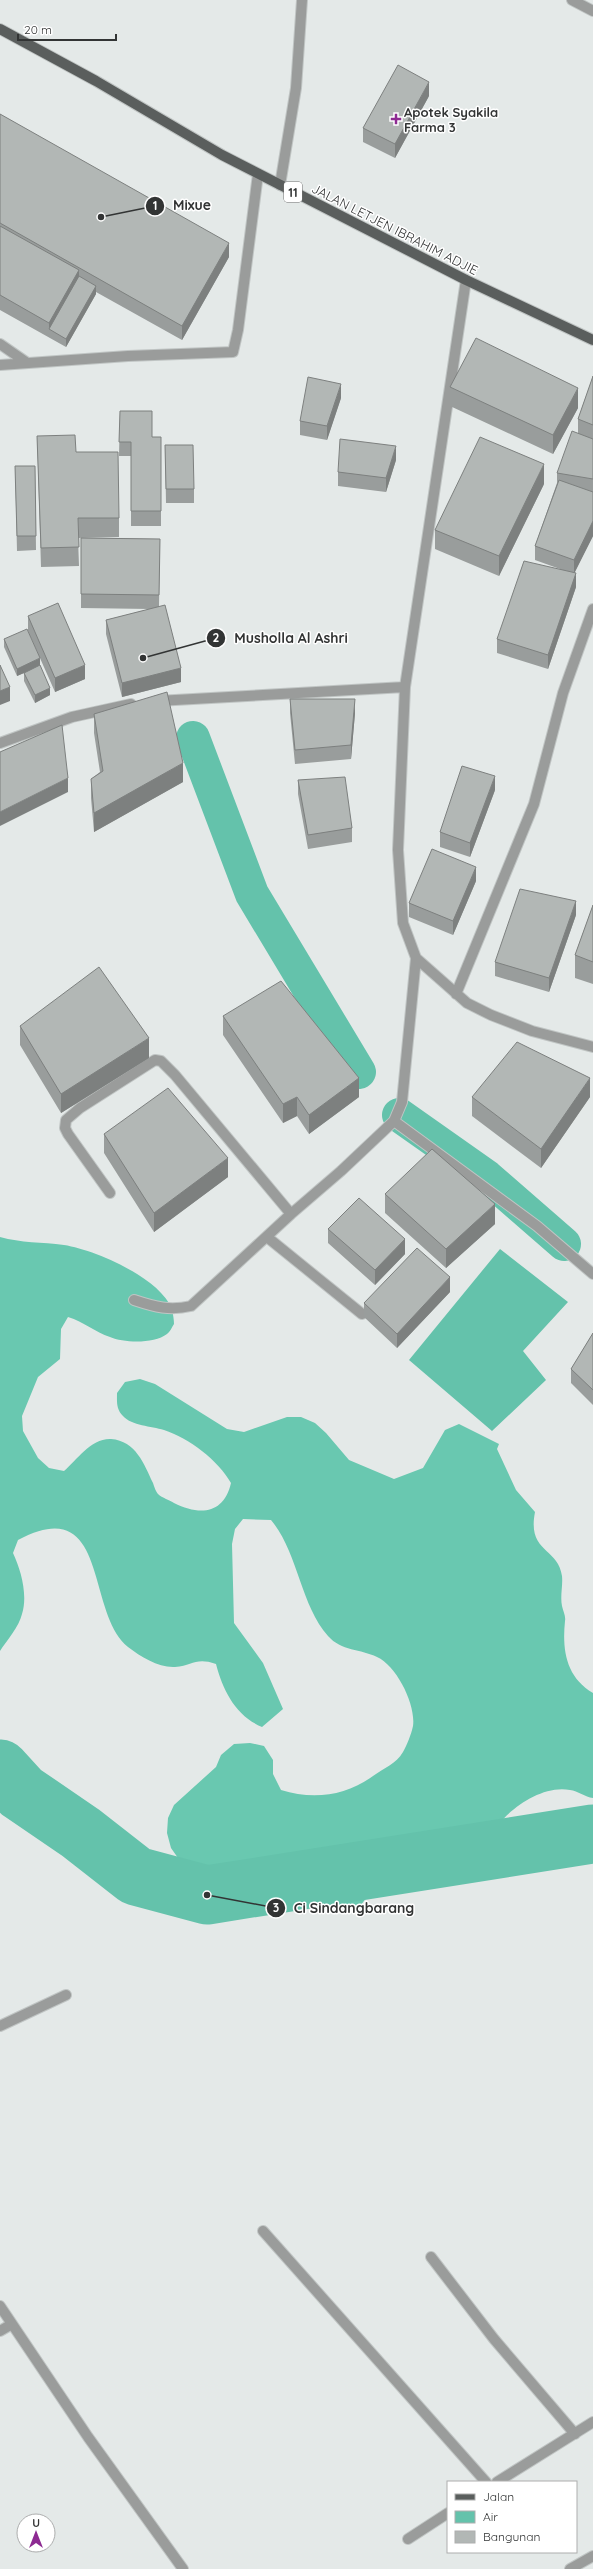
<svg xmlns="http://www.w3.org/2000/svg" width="593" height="2569" viewBox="0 0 593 2569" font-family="Quicksand,sans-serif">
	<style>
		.forest { fill: #69c8b0 }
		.water { fill: #64c2ab }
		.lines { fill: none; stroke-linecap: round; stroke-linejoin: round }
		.canal { stroke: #64c2ab; stroke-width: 34 }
		.river { stroke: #64c2ab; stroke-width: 59 }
		.minor-casing { stroke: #c0c5c4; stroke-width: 12 }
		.major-casing { stroke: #c0c5c4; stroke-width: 12 }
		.minor { stroke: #9a9c9b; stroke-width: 10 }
		.major { stroke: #5a5e5d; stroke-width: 10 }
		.wall { fill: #999d9c }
		.shaded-wall { fill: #7d807f }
		.building { fill: #b2b7b5; stroke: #7d807f }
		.poi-dot { fill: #8d2a92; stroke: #fff; stroke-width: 1.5 }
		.labels { text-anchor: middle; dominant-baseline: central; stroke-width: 3; stroke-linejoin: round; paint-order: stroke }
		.shield { fill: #fff; stroke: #707171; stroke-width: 1 }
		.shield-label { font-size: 12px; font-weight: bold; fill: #323434 }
		.poi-label { font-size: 13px; font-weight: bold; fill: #323434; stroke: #fff; text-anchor: start }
		.street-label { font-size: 13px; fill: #323434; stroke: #fff }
		.leader { fill: none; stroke: #323434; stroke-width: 1.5 }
		.callout-dot { fill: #323434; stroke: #fff; stroke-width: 1.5 }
		.mark-label { font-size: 12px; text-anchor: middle; font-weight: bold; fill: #fff }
		.callout-label { font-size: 14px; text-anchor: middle; font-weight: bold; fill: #323434; stroke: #fff; stroke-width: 3; stroke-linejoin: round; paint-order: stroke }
	</style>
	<rect width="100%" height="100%" fill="#e4e9e8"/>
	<path class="forest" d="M 0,1237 C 21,1243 42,1242 64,1245 C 95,1250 159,1277 172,1309 C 173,1314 174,1320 174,1324 C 172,1327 170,1332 167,1334 C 154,1344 124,1343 110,1337 C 95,1332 84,1322 68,1317 L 61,1329 L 60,1359 L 38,1377 L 22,1416 L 23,1431 L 38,1458 L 49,1468 L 64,1471 C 77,1460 91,1438 111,1439 C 136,1441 144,1464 153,1483 C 154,1486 156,1492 158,1494 C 162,1498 170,1500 174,1503 C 200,1516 224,1514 231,1483 C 218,1460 189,1438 164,1430 C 151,1426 132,1426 123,1416 C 116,1409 117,1402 117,1393 L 125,1382 L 140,1379 L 155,1384 L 227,1429 L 244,1432 L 287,1417 L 301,1417 L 315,1423 L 326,1433 L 349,1460 L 394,1479 L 423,1468 L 445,1430 L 459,1424 L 499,1444 L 497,1449 L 516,1490 L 535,1512 C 527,1553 558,1547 562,1576 C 563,1586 560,1596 562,1606 C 563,1611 566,1616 565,1621 C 562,1650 566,1677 593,1693 L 593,1798 C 585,1797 578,1791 570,1790 C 545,1785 514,1805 499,1824 C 494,1832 490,1840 480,1843 C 469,1845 455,1842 444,1844 C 388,1850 392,1867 361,1905 L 319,1909 L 307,1906 L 239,1877 L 178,1858 L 171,1848 L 167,1833 L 168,1818 L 174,1805 L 216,1767 L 221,1755 L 234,1744 L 250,1743 L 264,1746 L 273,1760 L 273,1774 L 281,1790 C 313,1800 346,1796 373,1776 C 384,1768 396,1764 403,1752 C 407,1745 411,1735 413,1726 C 416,1705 397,1666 377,1657 C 361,1649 341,1651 328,1636 C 300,1604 298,1552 271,1520 L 243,1519 L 235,1529 L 232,1544 L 234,1623 L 263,1663 L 283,1709 L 262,1727 C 236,1716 223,1691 216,1664 C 195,1657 193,1666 175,1667 C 159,1668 141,1657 128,1647 C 85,1612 110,1491 18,1540 L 13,1553 C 21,1570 28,1595 22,1614 C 19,1627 7,1640 0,1651 Z"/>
	<path class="water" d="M 500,1249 L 568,1302 L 523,1351 L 546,1380 L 492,1431 L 409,1360 Z"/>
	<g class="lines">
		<path class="canal" d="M 193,738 L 252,894 L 359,1072
			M 399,1115 L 487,1177 L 564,1244"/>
		<path class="river" d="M 0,1769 L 21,1792 L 81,1833 L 136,1876 L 207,1895 L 593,1834"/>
		<g class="minor-casing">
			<path id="minor" d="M 572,0 L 593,11
				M 280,185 L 296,88 L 302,0
				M 466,280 L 405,687 L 398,850 L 403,923 L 416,958 L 467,1003 L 491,1015 L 532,1031 L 593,1047
				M 0,344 L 26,362
				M 0,365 L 128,356 L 233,352 L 238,330 L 258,174
				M 157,701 L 405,687
				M 0,743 L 72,717 L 131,704
				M 456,994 L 534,804 L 563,693 L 593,609
				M 394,1121 L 537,1226 L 593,1274
				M 110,1193 L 68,1134 L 65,1128 L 66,1120 L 80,1108 L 155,1060 L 161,1061 L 175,1075 L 291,1214
				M 267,1237 L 362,1314
				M 134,1300 C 155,1307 170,1311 191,1306 L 291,1214 L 341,1171 L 394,1121 L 402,1102 L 416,958
				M 0,2026 L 66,1995
				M 263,2231 L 486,2482
				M 431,2257 L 494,2339 L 575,2434
				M 0,2306 L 88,2437 L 183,2569
				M 0,2331 L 12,2324
				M 497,2482 L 593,2422
				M 408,2539 L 448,2513
				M 570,2569 L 593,2556"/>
		</g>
		<g class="major-casing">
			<path id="major" d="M 0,29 L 96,81 L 222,155 L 466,280 L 593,340"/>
		</g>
		<use href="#minor" class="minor"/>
		<use href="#major" class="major"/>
	</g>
	<path class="wall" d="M 429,96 L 395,158 L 363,142 L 363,128 Z
		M 0,114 L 229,257 L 182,340 L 96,292 L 96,294 L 66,347 L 0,310 Z
		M 593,376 L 593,536 L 574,573 L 576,587 L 548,669 L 497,653 L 497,639 L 560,569 L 535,560 L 535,546 L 557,483 L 557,473 L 578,433 L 578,419 Z
		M 450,387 L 578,408 L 553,454 L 450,406 Z
		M 341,398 L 327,440 L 300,435 L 300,421 Z
		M 120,411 L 152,437 L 161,437 L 161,526 L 131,526 L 131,456 L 119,456 Z
		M 37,436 L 76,452 L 119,518 L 119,537 L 78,538 L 79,566 L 41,567 Z
		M 165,445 L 194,489 L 194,503 L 166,503 Z
		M 396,460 L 386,492 L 338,486 L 338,472 Z
		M 15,466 L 35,466 L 36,550 L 17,551 Z
		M 544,484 L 499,576 L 435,549 L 435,530 Z
		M 81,538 L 160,539 L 159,606 L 181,682 L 122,697 L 106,634 L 106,620 L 150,609 L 81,608 Z
		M 28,616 L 85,679 L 55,692 L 28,631 Z
		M 4,639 L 40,666 L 50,695 L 35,703 L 24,681 L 24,673 L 17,676 L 4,647 Z
		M 290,699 L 355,713 L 351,759 L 295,764 L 290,713 Z
		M 94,714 L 183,782 L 94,832 L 91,798 L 91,779 L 100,772 L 94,733 Z
		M 298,780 L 352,828 L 352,842 L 308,849 L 298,794 Z
		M 495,790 L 470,857 L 440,847 L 440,832 Z
		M 476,881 L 453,935 L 409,917 L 409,903 Z
		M 593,905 L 593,984 L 575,978 L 575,955 Z
		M 576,915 L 549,992 L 495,976 L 495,962 Z
		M 223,1016 L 359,1097 L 309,1134 L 297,1116 L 283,1123 L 223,1035 Z
		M 20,1026 L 149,1058 L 61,1113 L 20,1045 Z
		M 472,1097 L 590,1097 L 541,1168 L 472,1116 Z
		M 104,1134 L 228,1177 L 154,1232 L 104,1153 Z
		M 385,1194 L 495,1224 L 446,1268 L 385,1213 Z
		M 328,1229 L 405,1254 L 375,1285 L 328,1243 Z
		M 450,1292 L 397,1348 L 364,1317 L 364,1303 Z
		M 593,1333 L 593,1405 L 571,1383 L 571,1369 Z"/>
	<path class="shaded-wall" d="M 429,82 L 429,96 L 395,158 L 395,144 Z
		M 229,243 L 229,257 L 182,340 L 182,326 Z
		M 79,270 L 79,284 L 49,329 L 49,323 Z
		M 96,286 L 96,294 L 66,347 L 66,339 Z
		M 341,384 L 341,398 L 327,440 L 327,426 Z
		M 578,388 L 578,408 L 553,454 L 553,435 Z
		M 396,446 L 396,460 L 386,492 L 386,478 Z
		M 544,464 L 544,484 L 499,576 L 499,556 Z
		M 593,521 L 593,536 L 574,574 L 574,560 Z
		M 576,573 L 576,587 L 548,669 L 548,655 Z
		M 40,658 L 40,666 L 17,676 L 17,669 Z
		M 85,665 L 85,679 L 55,692 L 55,678 Z
		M 181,668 L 181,682 L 122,697 L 122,683 Z
		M 10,687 L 10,701 L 0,705 L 0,691 Z
		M 50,688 L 50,695 L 35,703 L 35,695 Z
		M 355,699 L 355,713 L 351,759 L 351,745 Z
		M 183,763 L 183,782 L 94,832 L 94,813 Z
		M 495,776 L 495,790 L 470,857 L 470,843 Z
		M 68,778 L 68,792 L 0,826 L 0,812 Z
		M 476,867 L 476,881 L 453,935 L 453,921 Z
		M 576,901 L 576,915 L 549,992 L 549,978 Z
		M 149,1038 L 149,1058 L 61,1113 L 61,1094 Z
		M 359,1078 L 359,1097 L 309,1134 L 309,1115 Z
		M 590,1078 L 590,1097 L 541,1168 L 541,1149 Z
		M 297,1097 L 297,1116 L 283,1123 L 283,1104 Z
		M 228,1158 L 228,1177 L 154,1232 L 154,1213 Z
		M 495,1204 L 495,1224 L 446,1268 L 446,1249 Z
		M 405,1239 L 405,1254 L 375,1285 L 375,1270 Z
		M 450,1277 L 450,1292 L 397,1348 L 397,1334 Z"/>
	<path class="building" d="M 398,65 L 429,82 L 395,144 L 363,128 Z
		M 0,114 L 229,243 L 182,326 L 0,223 Z
		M 0,226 L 79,270 L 49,323 L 0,295 Z
		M 79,276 L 96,286 L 66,339 L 49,329 Z
		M 476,338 L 578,388 L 553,435 L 450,387 Z
		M 593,376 L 593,425 L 578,419 Z
		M 308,377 L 341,384 L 327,426 L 300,421 Z
		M 120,411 L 152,411 L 152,437 L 161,437 L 161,511 L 131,511 L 131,442 L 119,442 Z
		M 572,431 L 593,439 L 593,479 L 557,473 Z
		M 75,435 L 76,452 L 118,452 L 119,518 L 78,518 L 79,547 L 41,548 L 37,436 Z
		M 480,437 L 544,464 L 499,556 L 435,530 Z
		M 340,439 L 396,446 L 386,478 L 338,472 Z
		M 165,445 L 193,445 L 194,489 L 166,489 Z
		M 15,466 L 35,466 L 36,536 L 17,536 Z
		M 559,480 L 593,492 L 593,521 L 574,560 L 535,546 Z
		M 81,538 L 160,539 L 159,595 L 81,594 Z
		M 524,561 L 576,573 L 548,655 L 497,639 Z
		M 58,603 L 85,665 L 55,678 L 28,616 Z
		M 165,605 L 181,668 L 122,683 L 106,620 Z
		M 27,629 L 40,658 L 17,669 L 4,639 Z
		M 0,665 L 10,687 L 0,691 Z
		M 40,665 L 50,688 L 35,695 L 24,673 Z
		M 167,692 L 183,763 L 94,813 L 91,779 L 103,771 L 94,714 Z
		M 290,699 L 355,699 L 351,745 L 295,750 Z
		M 62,725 L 68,778 L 0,812 L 0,752 Z
		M 462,766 L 495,776 L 470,843 L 440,832 Z
		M 345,777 L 352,828 L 308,835 L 298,780 Z
		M 432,849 L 476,867 L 453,921 L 409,903 Z
		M 520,889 L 576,901 L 549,978 L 495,962 Z
		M 593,905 L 593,962 L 575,955 Z
		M 99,967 L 149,1038 L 61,1094 L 20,1026 Z
		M 281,981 L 359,1078 L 309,1115 L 297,1097 L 283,1104 L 223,1016 Z
		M 517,1042 L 590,1078 L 541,1149 L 472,1097 Z
		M 168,1088 L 228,1158 L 154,1213 L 104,1134 Z
		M 432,1149 L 495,1204 L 446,1249 L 385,1194 Z
		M 359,1198 L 405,1239 L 375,1270 L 328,1229 Z
		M 417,1248 L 450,1277 L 397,1334 L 364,1303 Z
		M 593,1333 L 593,1390 L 571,1369 Z"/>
	<path class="poi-dot" d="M394 113h4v4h4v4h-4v4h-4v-4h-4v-4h4z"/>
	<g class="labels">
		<rect class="shield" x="284" y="182" width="18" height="20" rx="3"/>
		<g class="shield-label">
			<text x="293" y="192">11</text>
		</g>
		<g class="poi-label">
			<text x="404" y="112">Apotek Syakila<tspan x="404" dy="15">Farma 3</tspan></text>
		</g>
		<g class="street-label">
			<text transform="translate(395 229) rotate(27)">JALAN LETJEN IBRAHIM ADJIE</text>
		</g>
	</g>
	<path class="leader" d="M101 217L155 206M143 658L216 638M207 1895L276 1908"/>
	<g class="callout-dot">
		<circle cx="101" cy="217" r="4"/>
		<circle cx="143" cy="658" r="4"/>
		<circle cx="207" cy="1895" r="4"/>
		<circle cx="155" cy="206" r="10"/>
		<circle cx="216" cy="638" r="10"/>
		<circle cx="276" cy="1908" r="10"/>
	</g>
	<g class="mark-label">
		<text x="155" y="210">1</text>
		<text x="216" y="642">2</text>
		<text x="276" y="1912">3</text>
	</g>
	<g class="callout-label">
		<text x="192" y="210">Mixue</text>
		<text x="291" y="643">Musholla Al Ashri</text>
		<text x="354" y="1913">Ci Sindangbarang</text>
	</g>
	<rect x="447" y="2481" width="130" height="72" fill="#ffffff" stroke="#adaeae"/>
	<rect x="455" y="2494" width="20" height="6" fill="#5a5e5d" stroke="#adaeae"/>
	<text x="483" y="2501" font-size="12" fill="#323434">Jalan</text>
	<rect x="455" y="2511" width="20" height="12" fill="#64c2ab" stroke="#adaeae"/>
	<text x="483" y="2521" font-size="12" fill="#323434">Air</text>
	<rect x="455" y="2531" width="20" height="12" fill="#b2b7b5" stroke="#adaeae"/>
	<text x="483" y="2541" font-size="12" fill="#323434">Bangunan</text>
	<g transform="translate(36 2533)"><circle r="19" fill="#ffffff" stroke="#adaeae"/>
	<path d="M0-3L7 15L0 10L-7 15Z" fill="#8d2a92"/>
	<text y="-6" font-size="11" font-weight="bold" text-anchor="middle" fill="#323434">U</text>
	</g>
	<path d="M18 34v6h98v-6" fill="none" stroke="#323434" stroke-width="2"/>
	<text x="24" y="34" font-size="12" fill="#323434" stroke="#ffffff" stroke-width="3" paint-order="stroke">20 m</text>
</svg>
